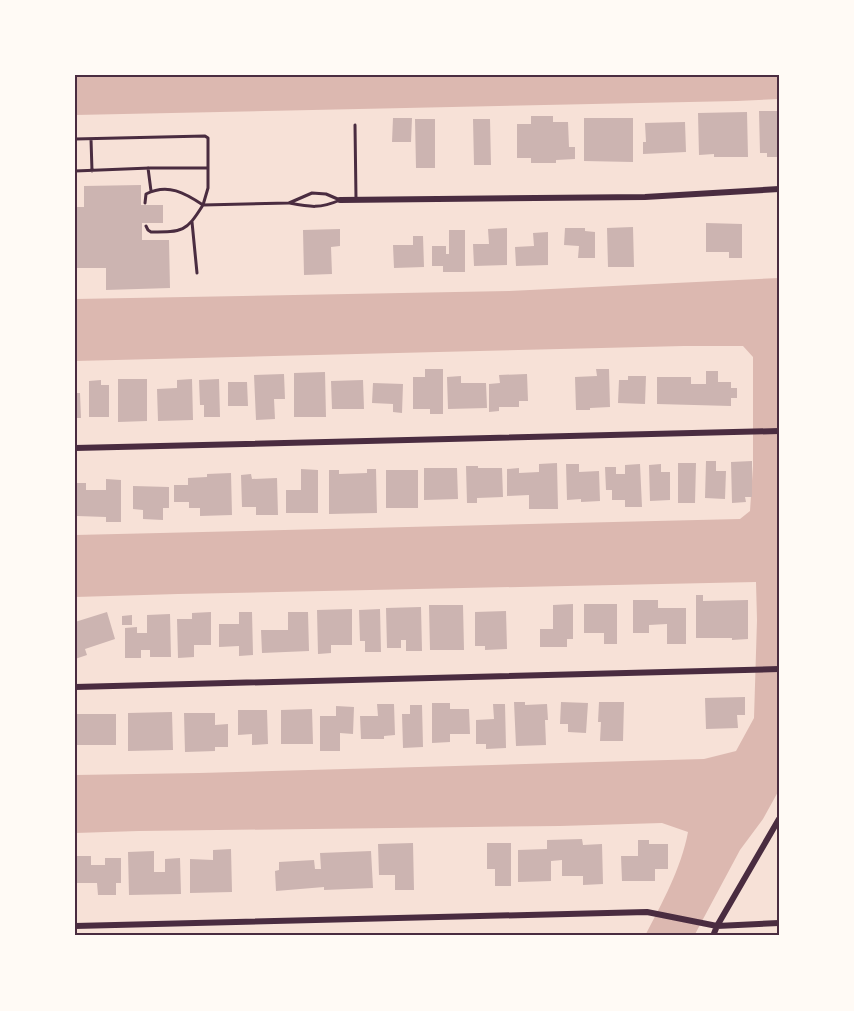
<svg xmlns="http://www.w3.org/2000/svg" width="854" height="1011" viewBox="0 0 854 1011" font-family="'Titillium Web',sans-serif">
	<style>
		.water { fill: #dcb8b0 }
		.building { fill: #ccb4b1 }
		.lines { fill: none; stroke-linecap: round; stroke-linejoin: round }
		.service { stroke: #4a2c40; stroke-width: 3 }
		.minor { stroke: #4a2c40; stroke-width: 6 }
		.neatline { fill: none; stroke: #4a2c40; stroke-width: 2 }
	</style>
	<rect width="100%" height="100%" fill="#f7e1d7"/>
	<path class="water" d="M 75,75 L 779,75 L 779,99 L 737,101 L 75,115 Z
		M 779,278 L 779,790 L 763,819 L 740,850 L 694,936 L 645,936 C 662,903 681,869 688,832 L 662,823 L 560,826 L 139,831 L 75,833 L 75,775 L 199,773 L 704,759 L 736,751 L 754,718 L 757,620 L 756,582 L 178,594 L 75,597 L 75,535 L 740,519 L 750,511 L 753,466 L 753,357 L 743,346 L 684,346 L 75,361 L 75,299 L 509,291 Z"/>
	<path class="building" d="M 759,111 L 779,111 L 779,157 L 767,157 L 767,153 L 760,153 Z
		M 747,112 L 748,157 L 714,157 L 714,154 L 699,155 L 698,113 Z
		M 531,116 L 553,116 L 553,122 L 568,122 L 569,147 L 575,147 L 575,159 L 556,160 L 556,163 L 531,163 L 531,158 L 517,158 L 517,124 L 531,124 Z
		M 393,118 L 412,118 L 411,142 L 392,142 Z
		M 584,118 L 633,118 L 633,162 L 584,161 Z
		M 415,119 L 435,119 L 435,168 L 416,168 Z
		M 473,119 L 490,119 L 491,165 L 474,165 Z
		M 685,122 L 686,152 L 643,154 L 643,142 L 646,142 L 645,123 Z
		M 141,185 L 141,205 L 163,205 L 163,223 L 142,223 L 142,240 L 169,240 L 170,288 L 106,290 L 106,268 L 75,268 L 75,207 L 84,207 L 84,186 Z
		M 706,223 L 742,224 L 742,258 L 729,258 L 729,252 L 706,252 Z
		M 633,227 L 634,267 L 608,267 L 607,228 Z
		M 507,228 L 507,265 L 474,266 L 473,244 L 489,244 L 488,229 Z
		M 565,228 L 585,228 L 585,231 L 595,232 L 595,258 L 578,258 L 579,246 L 564,245 Z
		M 340,229 L 340,246 L 331,247 L 332,274 L 304,275 L 303,230 Z
		M 449,230 L 465,230 L 465,272 L 443,272 L 443,266 L 432,266 L 432,246 L 446,246 L 446,254 L 449,254 Z
		M 548,232 L 548,265 L 516,266 L 515,247 L 534,246 L 533,233 Z
		M 413,236 L 423,236 L 424,267 L 394,268 L 393,245 L 413,245 Z
		M 425,369 L 443,369 L 443,414 L 430,414 L 430,409 L 413,409 L 413,377 L 425,377 Z
		M 596,369 L 609,369 L 610,407 L 590,408 L 590,410 L 576,410 L 575,377 L 597,376 Z
		M 706,371 L 718,371 L 718,382 L 731,382 L 731,388 L 737,388 L 737,398 L 731,398 L 731,406 L 657,404 L 657,377 L 691,377 L 691,384 L 706,384 Z
		M 325,372 L 326,417 L 294,417 L 294,373 Z
		M 284,374 L 285,399 L 274,399 L 275,419 L 256,420 L 254,375 Z
		M 527,374 L 528,401 L 519,401 L 519,407 L 499,407 L 499,411 L 489,412 L 489,384 L 500,383 L 499,375 Z
		M 461,376 L 461,383 L 486,383 L 487,408 L 448,409 L 447,377 Z
		M 628,376 L 646,376 L 645,404 L 618,403 L 619,380 L 628,380 Z
		M 118,379 L 147,379 L 147,421 L 118,422 Z
		M 192,379 L 193,420 L 158,421 L 157,389 L 177,388 L 177,380 Z
		M 219,379 L 220,417 L 204,417 L 204,405 L 200,405 L 199,380 Z
		M 101,380 L 101,385 L 109,385 L 109,417 L 89,417 L 89,381 Z
		M 363,380 L 364,409 L 332,409 L 331,381 Z
		M 228,382 L 247,382 L 248,406 L 228,406 Z
		M 373,383 L 403,384 L 402,413 L 393,412 L 393,404 L 372,403 Z
		M 75,393 L 80,393 L 81,418 L 75,418 Z
		M 706,461 L 716,461 L 716,471 L 726,471 L 725,499 L 705,498 Z
		M 752,461 L 752,497 L 745,497 L 746,502 L 732,503 L 731,462 Z
		M 557,463 L 558,509 L 529,509 L 529,495 L 507,496 L 507,469 L 519,468 L 519,473 L 539,472 L 539,464 Z
		M 678,463 L 696,463 L 695,503 L 678,503 Z
		M 566,464 L 579,464 L 579,472 L 599,471 L 600,501 L 581,502 L 581,499 L 567,500 Z
		M 640,464 L 642,507 L 625,507 L 625,500 L 612,500 L 612,490 L 606,490 L 605,467 L 616,467 L 616,474 L 625,474 L 625,465 Z
		M 661,464 L 661,472 L 670,472 L 670,500 L 650,501 L 649,465 Z
		M 466,466 L 478,466 L 478,468 L 502,468 L 503,497 L 477,498 L 477,503 L 467,503 Z
		M 424,468 L 457,468 L 458,499 L 424,500 Z
		M 301,469 L 318,470 L 318,513 L 286,513 L 286,490 L 301,490 Z
		M 367,469 L 376,469 L 377,513 L 329,514 L 329,470 L 339,470 L 339,474 L 367,473 Z
		M 386,470 L 418,470 L 418,508 L 386,508 Z
		M 231,473 L 232,515 L 200,516 L 200,508 L 189,508 L 189,502 L 174,502 L 174,485 L 188,485 L 188,478 L 207,477 L 207,474 Z
		M 251,474 L 252,479 L 277,478 L 278,515 L 256,515 L 256,507 L 242,507 L 241,475 Z
		M 106,479 L 121,480 L 121,522 L 106,522 L 106,517 L 77,516 L 77,483 L 86,483 L 86,490 L 106,490 Z
		M 133,486 L 169,487 L 169,508 L 163,508 L 163,520 L 143,519 L 143,510 L 133,509 Z
		M 696,595 L 703,595 L 703,601 L 748,600 L 748,639 L 732,640 L 732,638 L 696,638 Z
		M 633,600 L 658,600 L 658,608 L 686,608 L 686,644 L 667,644 L 667,624 L 649,625 L 649,633 L 633,633 Z
		M 573,604 L 573,639 L 567,639 L 567,647 L 540,647 L 540,629 L 553,629 L 553,605 Z
		M 584,604 L 617,604 L 617,644 L 604,644 L 604,633 L 584,633 Z
		M 429,605 L 463,605 L 464,650 L 430,650 Z
		M 421,607 L 422,651 L 406,651 L 406,640 L 401,640 L 401,648 L 387,648 L 386,608 Z
		M 352,609 L 352,645 L 331,645 L 331,653 L 318,654 L 317,610 Z
		M 380,609 L 381,652 L 365,652 L 365,641 L 360,641 L 359,610 Z
		M 506,611 L 507,649 L 485,650 L 485,646 L 475,646 L 475,612 Z
		M 107,612 L 115,639 L 85,649 L 87,655 L 75,659 L 75,622 Z
		M 211,612 L 211,645 L 194,645 L 194,657 L 178,658 L 177,619 L 192,619 L 192,613 Z
		M 239,612 L 252,612 L 253,655 L 239,656 L 239,646 L 219,647 L 219,624 L 239,624 Z
		M 288,612 L 308,612 L 309,651 L 262,653 L 261,630 L 288,630 Z
		M 170,614 L 171,657 L 150,657 L 150,650 L 141,650 L 141,658 L 125,658 L 125,628 L 137,627 L 137,633 L 147,633 L 147,615 Z
		M 132,615 L 132,625 L 122,625 L 122,616 Z
		M 745,697 L 745,715 L 737,715 L 738,728 L 706,729 L 705,698 Z
		M 514,702 L 525,702 L 525,705 L 547,704 L 548,720 L 545,720 L 546,745 L 516,746 Z
		M 561,702 L 588,703 L 586,733 L 568,732 L 568,724 L 560,724 Z
		M 599,702 L 624,702 L 623,741 L 600,741 L 601,722 L 598,722 Z
		M 432,703 L 450,703 L 450,709 L 469,709 L 470,734 L 450,734 L 450,742 L 432,743 Z
		M 377,704 L 394,704 L 395,735 L 384,736 L 384,739 L 361,739 L 360,716 L 378,716 Z
		M 493,704 L 505,704 L 506,748 L 486,749 L 486,744 L 476,744 L 476,720 L 494,719 Z
		M 410,705 L 422,705 L 423,747 L 403,748 L 402,714 L 410,714 Z
		M 336,706 L 354,707 L 353,734 L 340,733 L 340,751 L 320,751 L 320,716 L 336,716 Z
		M 312,709 L 313,744 L 281,744 L 281,710 Z
		M 238,710 L 267,710 L 268,744 L 252,745 L 252,734 L 238,735 Z
		M 172,712 L 173,750 L 128,751 L 128,713 Z
		M 184,713 L 215,713 L 215,725 L 228,724 L 228,747 L 215,747 L 215,751 L 185,752 Z
		M 75,714 L 116,714 L 116,745 L 75,745 Z
		M 582,839 L 583,845 L 602,844 L 603,884 L 583,885 L 583,876 L 562,876 L 562,860 L 551,861 L 551,881 L 518,882 L 518,850 L 547,849 L 547,840 Z
		M 638,840 L 649,840 L 649,844 L 668,844 L 668,869 L 655,869 L 655,881 L 622,881 L 621,856 L 638,856 Z
		M 413,843 L 414,890 L 395,890 L 395,875 L 379,875 L 378,844 Z
		M 487,843 L 511,843 L 511,886 L 495,886 L 495,869 L 487,869 Z
		M 231,849 L 232,892 L 190,893 L 190,859 L 213,860 L 213,850 Z
		M 154,851 L 154,872 L 165,872 L 165,859 L 180,858 L 181,894 L 129,895 L 128,852 Z
		M 371,851 L 373,888 L 324,890 L 324,887 L 276,891 L 275,871 L 279,870 L 279,862 L 314,860 L 315,869 L 321,869 L 320,853 Z
		M 75,856 L 91,856 L 91,865 L 105,865 L 105,858 L 121,858 L 121,883 L 116,883 L 116,895 L 98,895 L 97,883 L 75,883 Z"/>
	<g class="lines">
		<path class="service" d="M 355,125 L 356,199
			M 75,139 L 205,136 L 208,138 L 208,188 L 203,205 L 289,203
			M 91,139 L 92,171
			M 148,168 L 151,191
			M 75,171 L 150,168 L 208,168
			M 312,193 L 326,194 L 340,200 C 320,209 310,207 289,203 Z
			M 145,203 L 146,194 C 168,183 185,193 203,205 C 186,232 183,232 151,232 L 148,230 L 146,226
			M 192,222 L 197,273"/>
		<path class="minor" d="M 340,200 L 645,197 L 779,189
			M 75,448 L 779,431
			M 75,687 L 779,669
			M 75,926 L 647,912 L 717,926 L 779,923
			M 713,936 L 717,926 L 779,819"/>
	</g>
	<rect width="854" height="1011" fill="none" stroke="#fffaf5" stroke-width="153"/>
	<rect x="76" y="76" width="702" height="858" class="neatline"/>
</svg>
